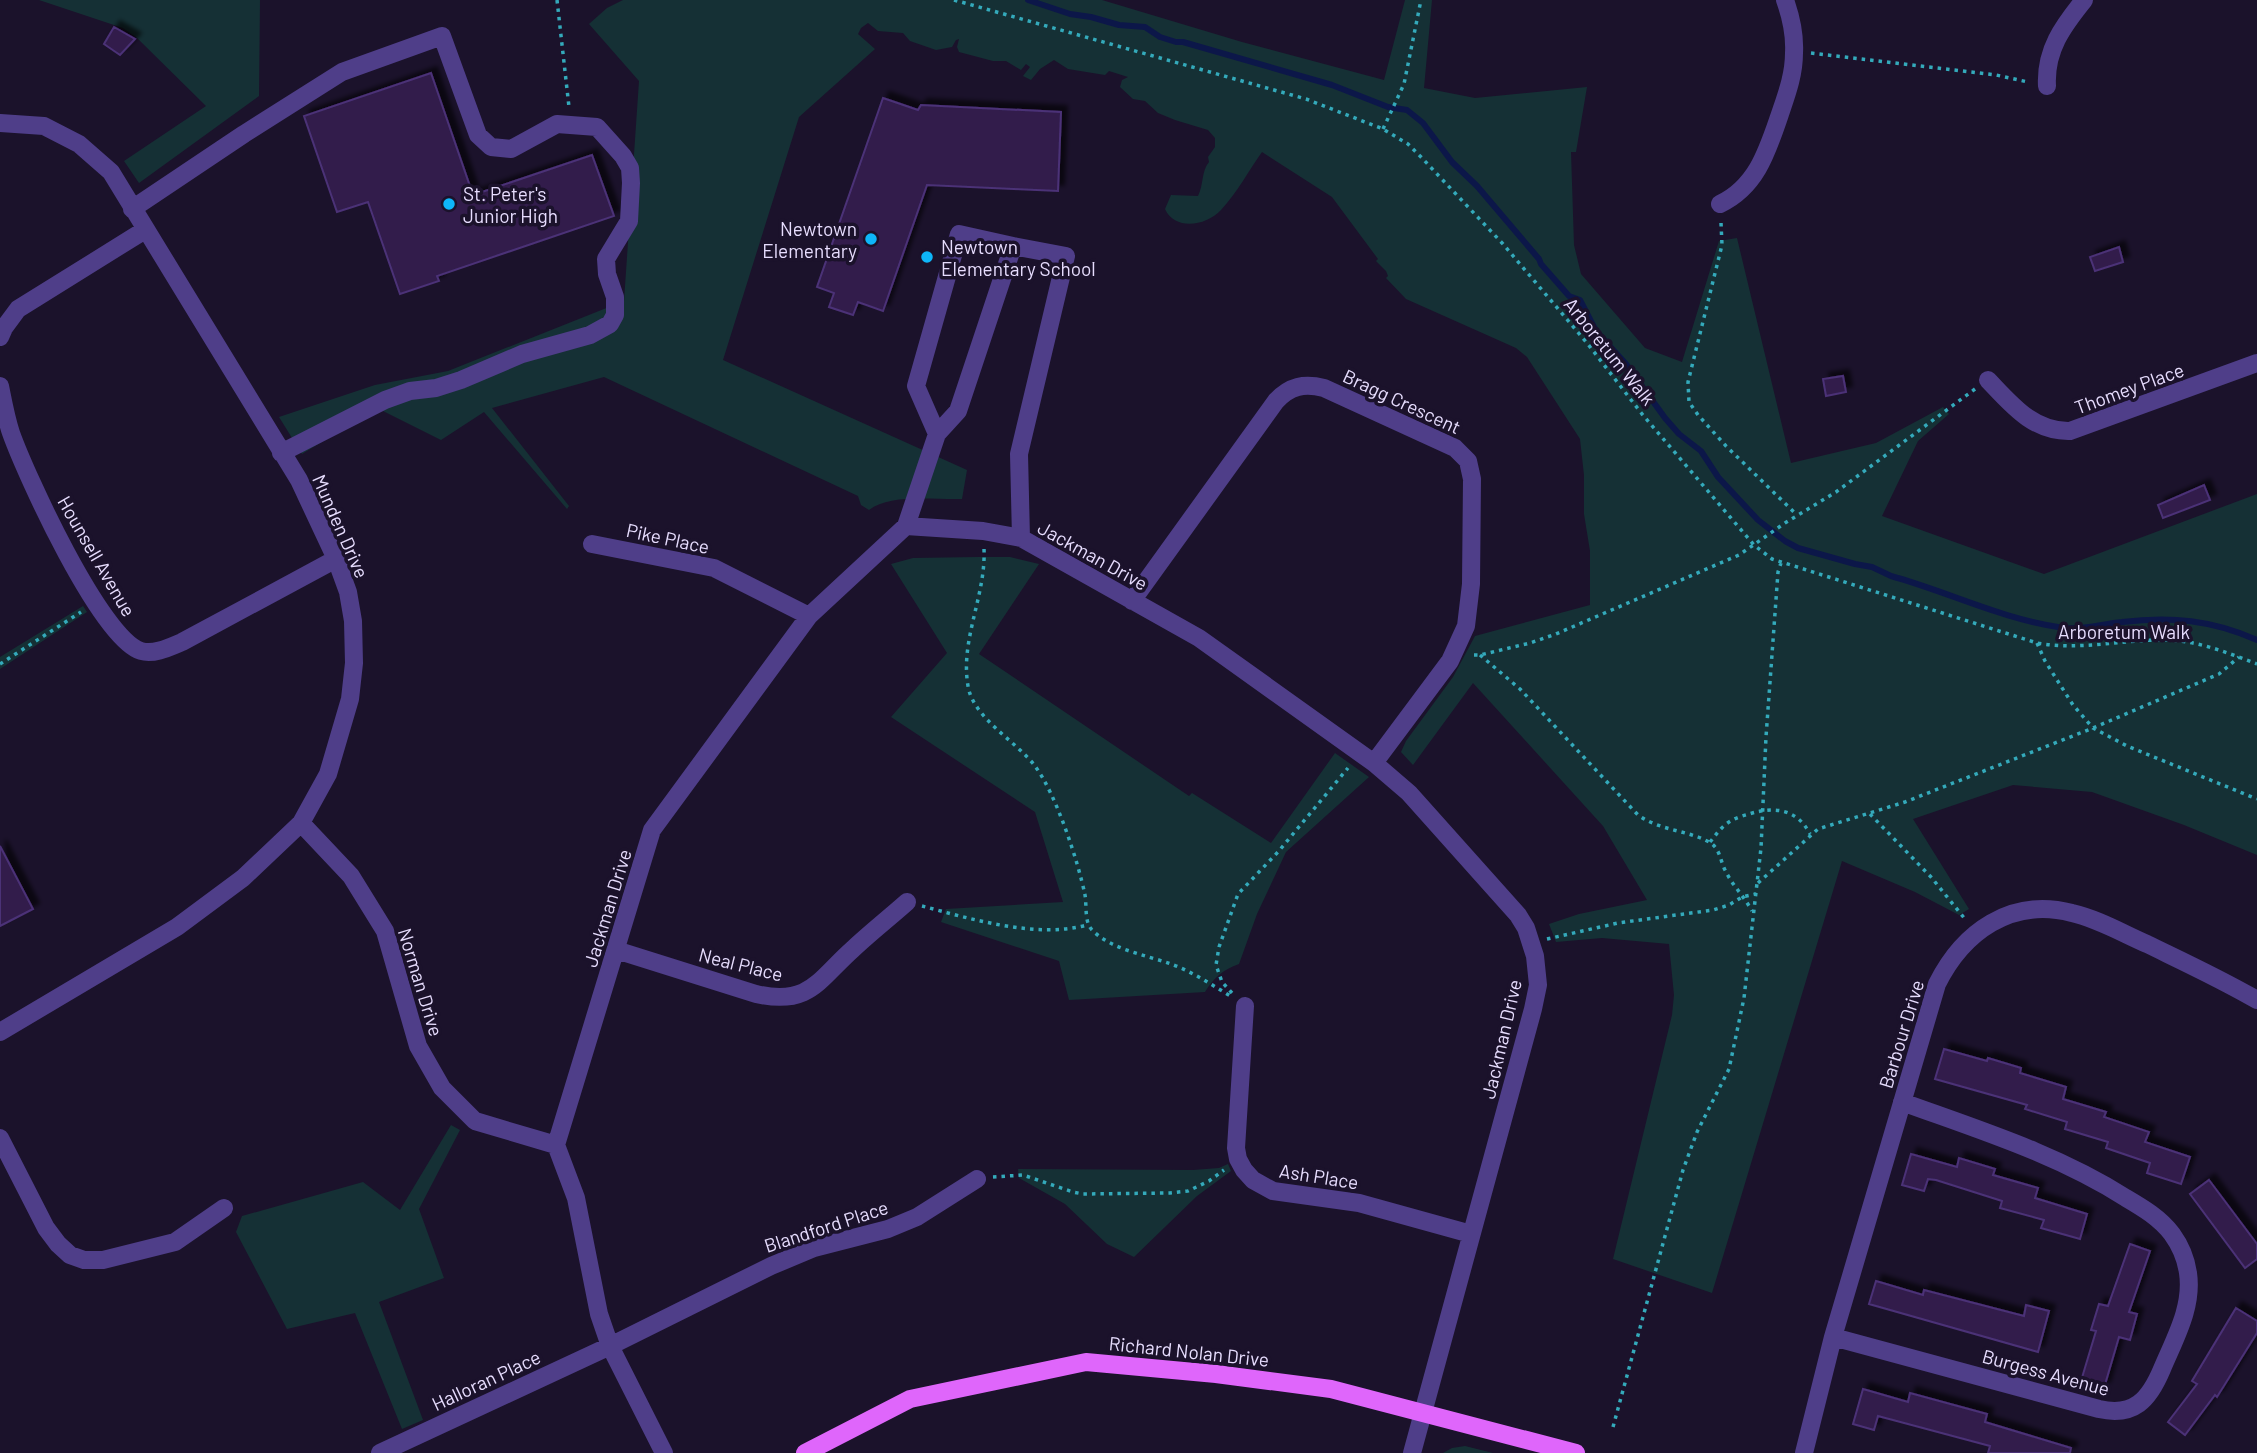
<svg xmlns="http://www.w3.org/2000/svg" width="2257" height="1453" viewBox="0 0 2257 1453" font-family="Barlow,sans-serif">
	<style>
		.green { fill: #153035 }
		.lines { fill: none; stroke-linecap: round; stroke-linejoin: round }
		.stream { stroke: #0c1749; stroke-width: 6 }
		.building { fill: #301e4c; stroke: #4c3177; stroke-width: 2; filter: url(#shadow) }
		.path { stroke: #34aabb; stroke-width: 3.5; stroke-dasharray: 3.5 5; stroke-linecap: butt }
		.minor { stroke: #4f3e89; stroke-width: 18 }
		.major { stroke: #df66fb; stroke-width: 18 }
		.poi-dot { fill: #0eb6f9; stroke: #1b122b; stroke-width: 2.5 }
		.labels { text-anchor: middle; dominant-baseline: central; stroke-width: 7; stroke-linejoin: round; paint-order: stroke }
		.poi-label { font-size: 19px; fill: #e7ddfe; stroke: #1b122b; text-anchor: start }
		.street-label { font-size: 19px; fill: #e7ddfe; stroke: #1b122b }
	</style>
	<defs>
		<filter id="shadow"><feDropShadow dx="6" dy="-6" stdDeviation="2" flood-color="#0009"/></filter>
	</defs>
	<rect width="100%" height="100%" fill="#1b122b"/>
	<path class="green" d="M 39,0 L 260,0 L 259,96 L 139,183 L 124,161 L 206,106 L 136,37 L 123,28 Z
		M 623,0 L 1102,0 L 1242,42 L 1384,80 L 1405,0 L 1432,0 L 1424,88 L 1475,98 L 1587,87 L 1576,152 L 1571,152 L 1574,245 L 1581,274 L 1645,348 L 1682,362 L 1719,241 L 1737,238 L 1791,463 L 1876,443 L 1943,407 L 1949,414 L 1918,441 L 1882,516 L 2044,574 L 2257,494 L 2257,855 L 2184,825 L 2092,792 L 2013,785 L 1913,819 L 1969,909 L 1959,915 L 1915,892 L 1842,861 L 1712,1293 L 1613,1259 L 1672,1015 L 1674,995 L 1669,944 L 1602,938 L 1556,942 L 1549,924 L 1579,914 L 1647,900 L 1603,826 L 1473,683 L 1413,765 L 1401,752 L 1406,741 L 1453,677 L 1475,636 L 1590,605 L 1590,551 L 1584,514 L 1584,475 L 1580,439 L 1527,357 L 1516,348 L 1406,299 L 1386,278 L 1388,276 L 1386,271 L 1376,261 L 1378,259 L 1332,197 L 1262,152 C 1249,170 1237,193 1221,210 C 1206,226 1175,231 1165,209 L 1171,195 L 1198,196 C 1204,184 1201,172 1209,162 L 1208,157 L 1215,147 L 1215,138 L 1208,130 L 1175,120 L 1158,113 L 1145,101 L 1133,99 L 1120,87 L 1122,80 L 1128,77 L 1109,71 L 1105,75 L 1068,69 L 1054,60 L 1040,69 L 1031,80 L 1023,76 L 1030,67 L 1026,64 L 1021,70 L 1006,61 L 993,61 L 959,52 L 957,47 L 959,39 L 956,40 L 952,47 L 936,50 L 910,41 L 903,33 L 878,31 L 868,23 L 861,28 L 858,34 L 875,49 L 799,117 L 723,360 L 967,470 L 962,499 C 935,500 890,493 869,510 L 861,505 L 858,496 L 604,377 L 492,408 L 569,506 L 567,509 L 484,412 L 441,440 L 377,408 L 302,454 L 279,417 L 375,385 L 448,371 L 624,301 L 639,81 L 589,24 L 607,8 Z
		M 978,557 L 1010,557 L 1039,564 L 979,654 L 1189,796 L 1192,793 L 1271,843 L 1335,753 L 1369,777 L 1286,852 L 1257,914 L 1239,964 C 1223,970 1214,977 1205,992 L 1069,1000 L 1059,961 L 941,922 L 946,909 L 1063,902 L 1035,812 L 891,717 L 947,653 L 891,564 L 913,558 Z
		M 83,606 L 87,612 L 0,669 L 0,657 Z
		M 451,1125 L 460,1130 L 419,1209 L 444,1278 L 379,1302 L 423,1420 L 402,1429 L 355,1313 L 287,1329 L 236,1232 L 242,1216 L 363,1182 L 400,1210 Z
		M 1228,1164 L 1231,1171 L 1197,1196 L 1134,1257 L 1107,1244 L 1065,1204 L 1019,1178 L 1018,1169 L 1193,1170 L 1219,1168 Z
		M 1465,1446 L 1493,1453 L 1443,1453 L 1452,1448 Z"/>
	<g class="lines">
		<path class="stream" d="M 1028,0 L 1070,14 L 1091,17 L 1119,25 L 1145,27 L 1160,37 L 1176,42 L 1183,42 L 1332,85 L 1388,107 L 1407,110 L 1423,123 L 1452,162 L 1477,186 L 1539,259 L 1541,264 L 1569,296 L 1580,300 L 1596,331 L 1626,364 L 1665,418 L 1679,434 L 1701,451 L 1718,477 L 1758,520 L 1785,541 L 1798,548 L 1855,564 L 1872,567 L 1891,576 C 1949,592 2004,620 2064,628 C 2084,630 2102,624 2122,622 C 2171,616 2212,620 2257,640"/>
	</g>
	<path class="building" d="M 114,27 L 135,39 L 120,55 L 104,44 Z
		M 431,73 L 473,195 L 592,155 L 614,216 L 437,276 L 439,281 L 400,294 L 368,202 L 337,212 L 304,116 Z
		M 883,98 L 918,110 L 921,105 L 1061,112 L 1058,191 L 927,185 L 883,311 L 858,302 L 853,315 L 829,307 L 834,293 L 817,287 Z
		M 2119,247 L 2123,262 L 2095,271 L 2090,257 Z
		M 1843,376 L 1846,392 L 1826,396 L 1823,379 Z
		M 2204,485 L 2210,500 L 2163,518 L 2158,505 Z
		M 0,846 L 33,909 L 0,926 Z
		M 1944,1049 L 1987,1061 L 1988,1058 L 2021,1068 L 2020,1073 L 2066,1087 L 2063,1099 L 2106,1112 L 2104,1117 L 2149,1132 L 2145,1142 L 2190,1157 L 2181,1184 L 2147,1173 L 2150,1163 L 2106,1148 L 2108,1142 L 2065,1129 L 2067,1122 L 2025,1109 L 2027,1105 L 1935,1079 Z
		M 1911,1154 L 1957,1167 L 1959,1158 L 1995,1169 L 1993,1175 L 2038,1188 L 2035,1198 L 2087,1214 L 2080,1239 L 2041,1228 L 2044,1220 L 2000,1208 L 2002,1201 L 1936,1180 L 1928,1179 L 1924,1191 L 1902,1185 Z
		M 2209,1180 L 2257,1244 L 2257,1259 L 2245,1268 L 2190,1194 Z
		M 2130,1244 L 2150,1251 L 2129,1312 L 2137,1314 L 2130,1340 L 2119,1337 L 2104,1388 L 2081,1381 L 2096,1331 L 2091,1330 L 2099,1304 L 2108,1306 Z
		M 1876,1281 L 1923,1295 L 1924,1290 L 2024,1316 L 2026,1305 L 2049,1311 L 2038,1352 L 1869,1304 Z
		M 2236,1308 L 2257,1321 L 2257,1333 L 2217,1397 L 2215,1395 L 2185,1435 L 2168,1422 L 2197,1384 L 2192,1381 Z
		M 1863,1389 L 1908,1402 L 1910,1393 L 1987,1414 L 1985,1422 L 2071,1448 L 2070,1453 L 1988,1453 L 1990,1446 L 1878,1416 L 1874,1430 L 1853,1424 Z"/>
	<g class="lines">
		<path class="path" d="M 557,0 L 569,107
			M 954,0 L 1306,99 L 1383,129 L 1408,144 L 1421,157 L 1503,244 L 1587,343 L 1642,414 L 1754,545 L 1772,559 L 2037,643 C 2081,651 2123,639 2168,640 C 2199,641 2228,653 2257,664
			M 1811,53 L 1996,75 L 2028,82
			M 1383,129 L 1404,84 L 1421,0
			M 1721,223 L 1722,245 L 1688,382 L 1689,402 L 1698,415 L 1726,446 L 1797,515
			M 984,549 C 986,596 960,639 968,686 C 973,718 1016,741 1035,766 C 1056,794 1078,861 1085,895 C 1087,907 1084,923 1093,931 C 1113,950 1146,955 1171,964 C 1193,972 1212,985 1232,997
			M 2037,643 L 2045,661 L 2073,705 L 2093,728 L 2127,746 L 2257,799
			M 1474,655 L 1480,655 L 1530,643 L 1556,634 L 1739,555 L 1785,523 L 1836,492 L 1975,389
			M 1480,655 L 1520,689 L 1638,815 C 1661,831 1687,830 1709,842 C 1720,848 1720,860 1725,870 C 1732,885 1744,896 1752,911
			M 0,664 L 81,612
			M 1870,814 L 1931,877 L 1965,919
			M 1710,842 C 1715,836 1719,830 1725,825 C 1732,819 1741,816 1749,814 C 1775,806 1797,809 1810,834
			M 1758,883 L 1818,829 L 1905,802 L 2093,728 L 2219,674 L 2239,657
			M 922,906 C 971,919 1037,939 1087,925
			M 1547,939 L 1618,923 L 1713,910 L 1729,905 L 1742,897 L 1756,894
			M 1232,993 L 1222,982 L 1216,965 L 1219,947 L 1238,894 L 1278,852 L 1348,768
			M 993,1177 L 1023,1175 L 1073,1192 L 1083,1194 L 1170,1193 L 1188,1191 L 1209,1181 L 1224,1170
			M 1613,1427 L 1683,1170 L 1697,1132 L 1729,1069 L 1744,998 L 1761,848 L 1766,737 L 1778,572 L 1781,563"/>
		<path class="minor" d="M 2047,86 C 2045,50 2063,26 2084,0
			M 0,123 L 44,126 L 79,144 L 111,172 L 299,480 L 336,559 L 348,592 L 353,621 L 354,663 L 350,699 L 328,774 L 301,823 L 243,878 L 177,927 L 0,1032
			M 1720,204 C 1756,187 1767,152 1779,117 C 1786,96 1794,76 1794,53 C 1795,35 1791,17 1785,0
			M 132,209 L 244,134 L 342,72 L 442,36 L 478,135 L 491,147 L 511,149 L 557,124 L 597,127 L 623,156 L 630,168 L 631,183 L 629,221 L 606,259 L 607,274 L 615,297 L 615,315 L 610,324 L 590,335 L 522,354 L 461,380 L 436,388 L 410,391 L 385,400 L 281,453
			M 0,337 L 4,328 L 18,309 L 145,230
			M 1988,380 C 2011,404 2033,432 2070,431 L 2257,363
			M 0,386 C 3,401 6,418 11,433 C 26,475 101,639 141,651 C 154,655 170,647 182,642 L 336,559
			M 937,434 L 916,386 L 959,234 L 1013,246
			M 906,526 L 937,434 L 958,411 L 1013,246 L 1066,256 L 1019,454 L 1021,538
			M 592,544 L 714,568 L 809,616
			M 1132,601 L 1276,401 C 1290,386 1304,383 1324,388 L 1455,448 L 1468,461 L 1472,479 L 1471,584 L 1466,626 L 1450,661 L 1374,763
			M 301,823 L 351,876 L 385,931 L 418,1046 L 442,1088 L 475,1121 L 556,1145
			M 616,950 L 756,994 C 810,1006 818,980 853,949 C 870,933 889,918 907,902
			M 1245,1006 L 1236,1148 L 1238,1159 L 1244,1170 L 1253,1180 L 1273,1191 L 1359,1203 L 1471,1234
			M 0,1138 L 46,1228 L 58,1244 L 70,1255 L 84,1260 L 103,1260 L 175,1242 L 224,1208
			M 1833,1337 L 2099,1409 C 2134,1417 2149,1400 2162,1369 C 2175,1338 2193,1307 2188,1273 C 2186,1259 2180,1245 2172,1234 C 2160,1218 2143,1208 2126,1198 C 2057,1154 1979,1130 1902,1102
			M 380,1453 L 610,1346 L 771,1266 L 814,1248 L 888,1229 L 917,1217 L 977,1179
			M 664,1453 L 610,1346 L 599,1314 L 576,1198 L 556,1145 L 652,830 L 809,616 L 906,526 L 983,531 L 1021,538 L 1199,638 L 1374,763 L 1409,793 L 1518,915 L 1526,928 L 1535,956 L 1538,985 L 1533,1009 L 1412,1453
			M 1804,1453 L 1833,1337 L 1937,984 C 1963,932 2011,897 2072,913 C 2098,919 2122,933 2147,944 C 2184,962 2221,979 2257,1000"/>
		<path class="major" d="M 805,1453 L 910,1399 L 1086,1362 L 1216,1374 L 1331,1389 L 1576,1453"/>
	</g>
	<g class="poi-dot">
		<circle cx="449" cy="204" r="7"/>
		<circle cx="871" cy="239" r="7"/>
		<circle cx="927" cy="257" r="7"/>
	</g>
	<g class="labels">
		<g class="poi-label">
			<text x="463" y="193">St. Peter's<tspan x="463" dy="22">Junior High</tspan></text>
			<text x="857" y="228" text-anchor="end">Newtown<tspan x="857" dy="22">Elementary</tspan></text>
			<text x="941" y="246">Newtown<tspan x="941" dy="22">Elementary School</tspan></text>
		</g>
		<g class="street-label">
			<text transform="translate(1610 351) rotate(51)">Arboretum Walk</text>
			<text transform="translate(2129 388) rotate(-20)">Thomey Place</text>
			<text transform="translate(1402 401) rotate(25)">Bragg Crescent</text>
			<text transform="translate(341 526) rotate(66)">Munden Drive</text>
			<text transform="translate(668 538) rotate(12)">Pike Place</text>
			<text transform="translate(1093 555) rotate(29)">Jackman Drive</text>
			<text transform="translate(97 556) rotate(60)">Hounsell Avenue</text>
			<text x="2124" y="631">Arboretum Walk</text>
			<text transform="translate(607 908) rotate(-73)">Jackman Drive</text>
			<text transform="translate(741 964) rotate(14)">Neal Place</text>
			<text transform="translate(421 982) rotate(73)">Norman Drive</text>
			<text transform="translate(1901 1034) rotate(-73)">Barbour Drive</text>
			<text transform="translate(1501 1039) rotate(-77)">Jackman Drive</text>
			<text transform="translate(1319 1176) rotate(9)">Ash Place</text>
			<text transform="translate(826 1226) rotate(-18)">Blandford Place</text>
			<text transform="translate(1189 1351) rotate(6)">Richard Nolan Drive</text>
			<text transform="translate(2046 1372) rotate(15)">Burgess Avenue</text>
			<text transform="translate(486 1380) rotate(-25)">Halloran Place</text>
		</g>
	</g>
</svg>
